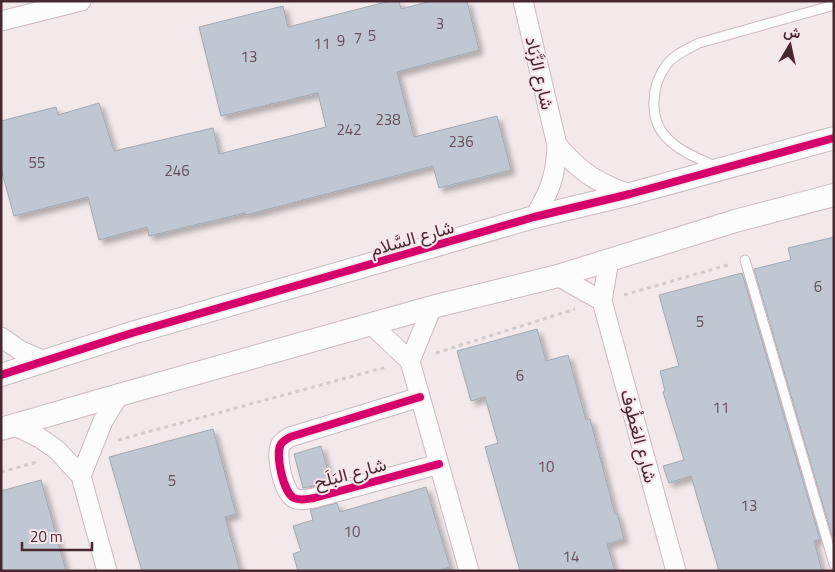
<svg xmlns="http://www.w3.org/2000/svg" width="835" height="572" viewBox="0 0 835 572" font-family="'Titillium Web',Vazirmatn,sans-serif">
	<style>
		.building { fill: #bfc7d2; stroke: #a0a9b3; filter: url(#shadow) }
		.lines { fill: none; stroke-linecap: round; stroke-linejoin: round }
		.service-casing { stroke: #ccb9be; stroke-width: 11 }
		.minor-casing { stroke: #ccb9be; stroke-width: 21 }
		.tertiary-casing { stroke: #ccb9be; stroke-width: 24 }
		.path { stroke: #d0cacc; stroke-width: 3; stroke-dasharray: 4 4; stroke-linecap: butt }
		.service { stroke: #fdfcfc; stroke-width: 9 }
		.minor { stroke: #fdfcfc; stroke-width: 19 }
		.tertiary { stroke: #fdfcfc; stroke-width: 22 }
		.cycleway-casing { stroke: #f7e5e9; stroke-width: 11 }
		.cycleway { stroke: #d6006c; stroke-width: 8 }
		.labels { text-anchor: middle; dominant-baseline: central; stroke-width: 4; stroke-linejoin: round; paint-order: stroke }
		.number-label { font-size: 15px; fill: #654f58 }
		.street-label { font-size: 18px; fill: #472730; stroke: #f7e5e9 }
	</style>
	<defs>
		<filter id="shadow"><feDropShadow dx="4.5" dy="4.5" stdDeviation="2.5" flood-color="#0004"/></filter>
	</defs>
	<rect width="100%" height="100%" fill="#f3e9eb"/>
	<path class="building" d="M 390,1 L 399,1 L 401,9 L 431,1 L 467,1 L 479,50 L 397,72 L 414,137 L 497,116 L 511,170 L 439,188 L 433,166 L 246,215 L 245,213 L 149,236 L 147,227 L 99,240 L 88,197 L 14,216 L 1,169 L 1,121 L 56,107 L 58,115 L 99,103 L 114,151 L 213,128 L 219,154 L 326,127 L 318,93 L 221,116 L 199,27 L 283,6 L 288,27 Z
		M 834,237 L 834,535 L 832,536 L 754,269 L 791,260 L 788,248 Z
		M 742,273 L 820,539 L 814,541 L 822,571 L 719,571 L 691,476 L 669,483 L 663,466 L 684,460 L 663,392 L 665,391 L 660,371 L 679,366 L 659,295 Z
		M 537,329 L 546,361 L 568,355 L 586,420 L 590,419 L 615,514 L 617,513 L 624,539 L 607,544 L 615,571 L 520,571 L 485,447 L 498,443 L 485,397 L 471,401 L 457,351 Z
		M 213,429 L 236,514 L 225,517 L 240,571 L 142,571 L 109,457 Z
		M 321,446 L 331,482 L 303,488 L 294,454 Z
		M 41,480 L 66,571 L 1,571 L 1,491 Z
		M 426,487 L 450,567 L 437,571 L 298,571 L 293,554 L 301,551 L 293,526 L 313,520 L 310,510 L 337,503 L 340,512 Z"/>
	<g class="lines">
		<g class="service-casing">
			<path id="service" d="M 717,167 C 700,159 680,152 667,138 C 648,119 651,85 667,64 C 675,54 688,49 699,43 L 834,5
				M 745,260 L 834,564"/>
		</g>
		<g class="minor-casing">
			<path id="minor" d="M 523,1 L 557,145 C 556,175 550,192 534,217
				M 1,21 L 81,1
				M 557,145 C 579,171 598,184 630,194
				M 609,260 L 602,301 L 676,571
				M 558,276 L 602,301
				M 372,325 L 410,361 L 469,571
				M 1,337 L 21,351 L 45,361
				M 410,361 L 432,307
				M 420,397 L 290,437 C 287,439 283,441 281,444 C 275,454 283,492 294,498 C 300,501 308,499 314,498 L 439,464
				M 15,426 L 40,438 L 57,450 L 81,476 L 107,571
				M 81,476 L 103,421 L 119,395"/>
		</g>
		<g class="tertiary-casing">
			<path id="tertiary" d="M 1,375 L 132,333 L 534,217 L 630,194 L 834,138
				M 1,429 L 119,395 L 432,307 L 558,276 L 735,221 L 834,195"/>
		</g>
		<path class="path" d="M 624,295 L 731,264
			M 436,353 L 575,309
			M 118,440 L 387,367
			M 1,472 L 37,462"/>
		<use href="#service" class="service"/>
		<use href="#minor" class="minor"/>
		<use href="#tertiary" class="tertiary"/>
		<g class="cycleway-casing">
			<path id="cycleway" d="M 1,375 L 132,333 L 534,217 L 630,194 L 834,138
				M 420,397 L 290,437 C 287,439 283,441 281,444 C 275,454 283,492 294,498 C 300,501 308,499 314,498 L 439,464"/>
		</g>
		<use href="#cycleway" class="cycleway"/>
	</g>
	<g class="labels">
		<g class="number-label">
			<text x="440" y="23">3</text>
			<text x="372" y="35">5</text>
			<text x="358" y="37">7</text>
			<text x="341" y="40">9</text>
			<text x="322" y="43">11</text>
			<text x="249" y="56">13</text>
			<text x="388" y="119">238</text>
			<text x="349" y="129">242</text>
			<text x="461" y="141">236</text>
			<text x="37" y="162">55</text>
			<text x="177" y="170">246</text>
			<text x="818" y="286">6</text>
			<text x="700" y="321">5</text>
			<text x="520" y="375">6</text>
			<text x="721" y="407">11</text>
			<text x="546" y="466">10</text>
			<text x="172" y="480">5</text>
			<text x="749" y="505">13</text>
			<text x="352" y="531">10</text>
			<text x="571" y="556">14</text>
		</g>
		<g class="street-label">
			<text transform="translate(540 73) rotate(77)">شارع الزَّبَاد</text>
			<text transform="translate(412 238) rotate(-16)">شارع السَّلام</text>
			<text transform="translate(639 436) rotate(75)">شارع العَطُوف</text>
			<text transform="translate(350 473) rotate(-15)">شارع البَلَح</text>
		</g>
	</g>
	<rect width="835" height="572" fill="none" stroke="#472730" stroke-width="5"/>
	<g transform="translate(790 45) rotate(9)" stroke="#f7e5e9" stroke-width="4" paint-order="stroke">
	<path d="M0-4L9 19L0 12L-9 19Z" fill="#472730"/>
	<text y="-8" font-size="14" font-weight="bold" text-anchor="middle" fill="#472730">ش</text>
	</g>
	<path d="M22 542v8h70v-8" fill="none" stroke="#472730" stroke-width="2.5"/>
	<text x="30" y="542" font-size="15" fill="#472730" stroke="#f7e5e9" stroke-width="4" paint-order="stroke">20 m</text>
</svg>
